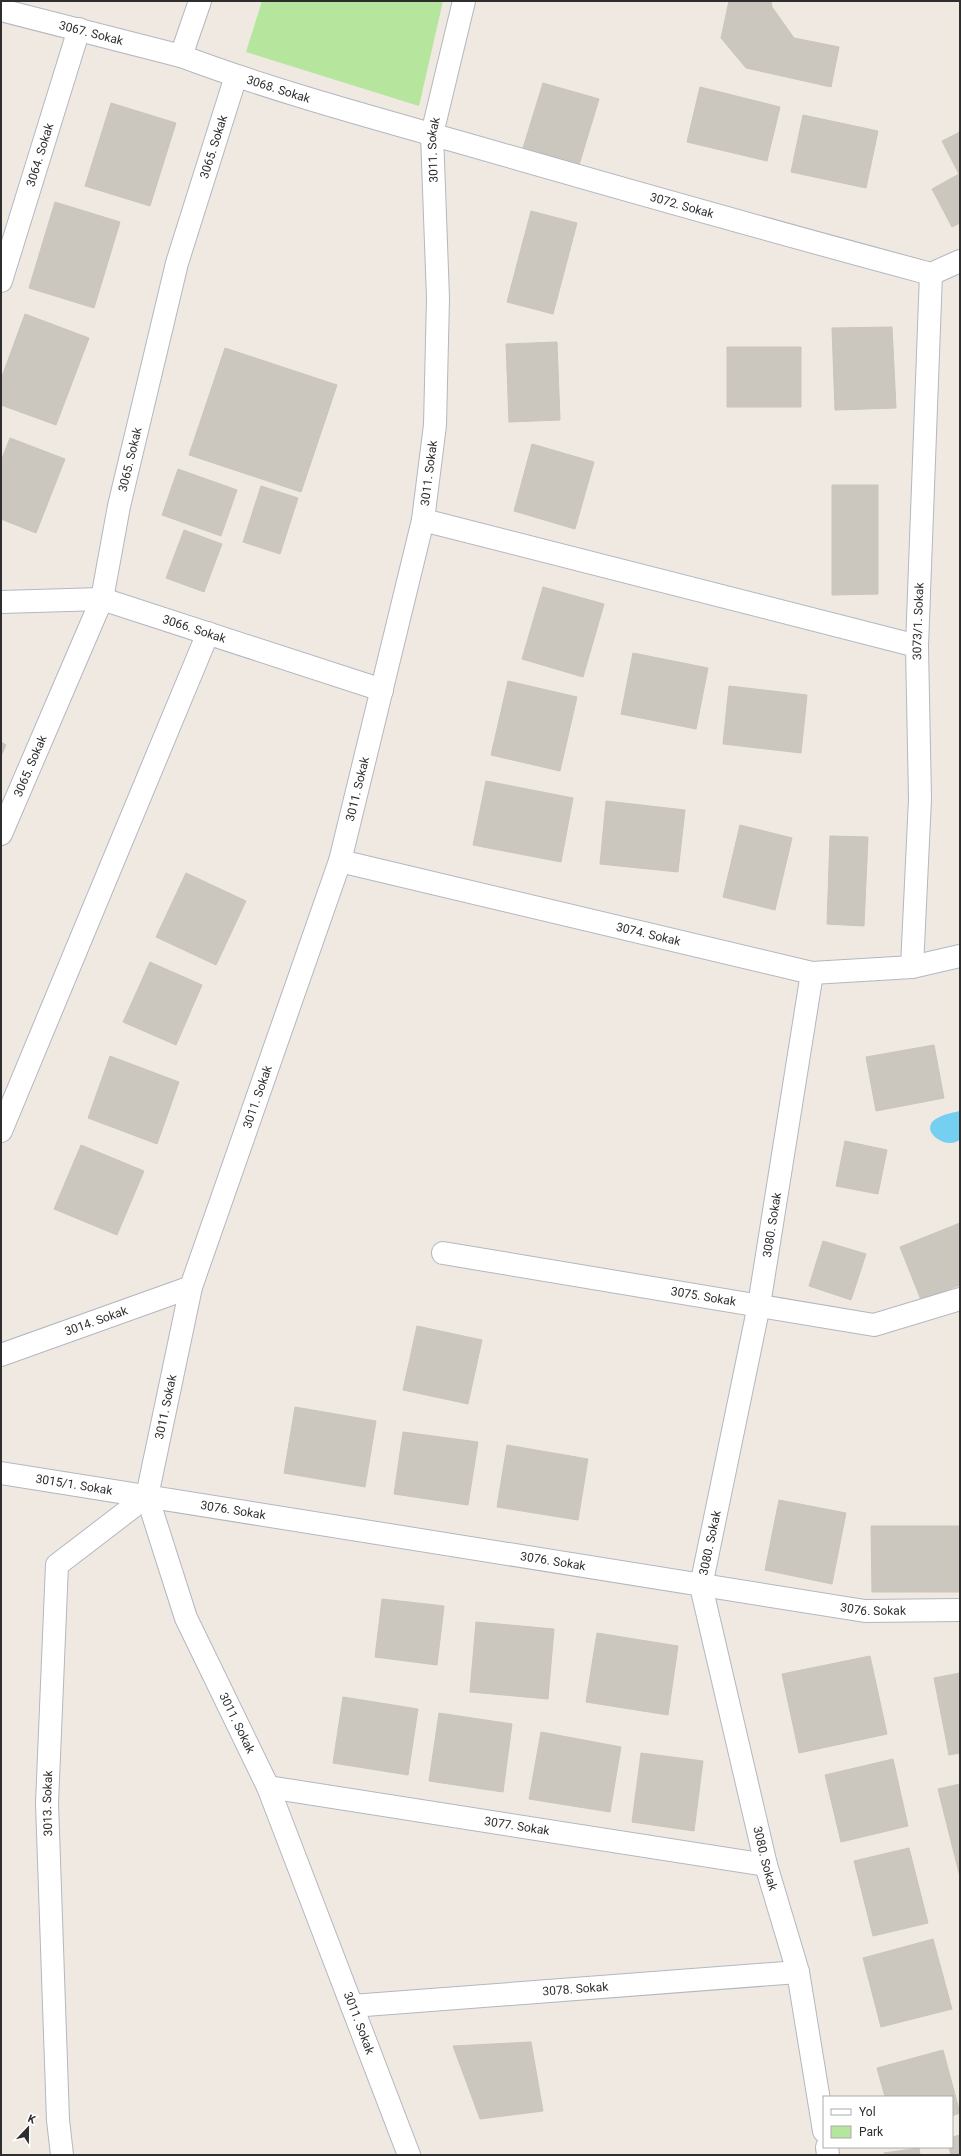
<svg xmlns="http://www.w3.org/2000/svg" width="961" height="2156" viewBox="0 0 961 2156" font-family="Roboto,sans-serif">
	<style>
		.green { fill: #b6e59e }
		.water { fill: #75cff0 }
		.building { fill: #cbc7bf; stroke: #cbc5ba }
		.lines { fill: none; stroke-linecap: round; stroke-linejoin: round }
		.minor-casing { stroke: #b4b7c1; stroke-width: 24 }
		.minor { stroke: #fff; stroke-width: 22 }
		.labels { text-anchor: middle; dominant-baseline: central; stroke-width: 3; stroke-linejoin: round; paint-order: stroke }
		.street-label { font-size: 12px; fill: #2e2e2e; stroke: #fff }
	</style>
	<rect width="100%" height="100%" fill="#efe9e1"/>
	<path class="green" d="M 262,1 L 443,1 L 419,106 L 246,52 Z"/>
	<path class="water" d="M 960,1111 L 960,1140 C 957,1141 954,1143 951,1143 C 941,1144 923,1132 933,1121 C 940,1115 951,1113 960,1111 Z"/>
	<path class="building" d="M 729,1 L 771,1 L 772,7 L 794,38 L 839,47 L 831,87 L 746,68 L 721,38 Z
		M 543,83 L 599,99 L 579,165 L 523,148 Z
		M 700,87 L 780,107 L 767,161 L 687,142 Z
		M 111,103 L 176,123 L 150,206 L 85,186 Z
		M 803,115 L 878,131 L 866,188 L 791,172 Z
		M 960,132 L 960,223 L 952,227 L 932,189 L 959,174 L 942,141 Z
		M 55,202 L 120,222 L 94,308 L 29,288 Z
		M 531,211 L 577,223 L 553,314 L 507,302 Z
		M 25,314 L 89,338 L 56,425 L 1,405 L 1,379 Z
		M 892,327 L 896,408 L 835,410 L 832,328 Z
		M 557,342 L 560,420 L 509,422 L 506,344 Z
		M 727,347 L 801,347 L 801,407 L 727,407 Z
		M 225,348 L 337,385 L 301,492 L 189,455 Z
		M 10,438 L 65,459 L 36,533 L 1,519 L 1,461 Z
		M 532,444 L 594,462 L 575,529 L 514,511 Z
		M 178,469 L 237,490 L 221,536 L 162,515 Z
		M 832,485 L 878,485 L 878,594 L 832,595 Z
		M 261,486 L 298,498 L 280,554 L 243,542 Z
		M 184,530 L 222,544 L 204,592 L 166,578 Z
		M 543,587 L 604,604 L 583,677 L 522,659 Z
		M 633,653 L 708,668 L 696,729 L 621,714 Z
		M 508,681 L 577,697 L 560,771 L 491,755 Z
		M 729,686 L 807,695 L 801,753 L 723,744 Z
		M 1,742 L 6,745 L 1,756 Z
		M 486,781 L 573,798 L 561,862 L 473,845 Z
		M 606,801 L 685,810 L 678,872 L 600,864 Z
		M 740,825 L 792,838 L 775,910 L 723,897 Z
		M 830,836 L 868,837 L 864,926 L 827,924 Z
		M 186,873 L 246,901 L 216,965 L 156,937 Z
		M 150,962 L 202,985 L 176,1045 L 123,1022 Z
		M 934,1045 L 944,1098 L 876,1111 L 866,1057 Z
		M 110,1056 L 179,1082 L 157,1144 L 88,1118 Z
		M 845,1141 L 887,1150 L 878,1194 L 836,1186 Z
		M 81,1145 L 144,1171 L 117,1235 L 54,1209 Z
		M 960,1223 L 960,1285 L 921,1300 L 900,1247 Z
		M 823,1241 L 866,1254 L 851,1300 L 809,1286 Z
		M 417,1326 L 482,1340 L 468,1404 L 403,1390 Z
		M 295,1407 L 376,1421 L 365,1487 L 284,1473 Z
		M 403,1432 L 478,1442 L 468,1505 L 394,1494 Z
		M 507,1445 L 588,1459 L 578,1520 L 497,1507 Z
		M 779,1500 L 846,1513 L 832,1584 L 765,1570 Z
		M 871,1526 L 960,1526 L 960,1592 L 872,1592 Z
		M 382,1599 L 444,1606 L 437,1665 L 375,1657 Z
		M 476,1622 L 554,1629 L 548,1699 L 470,1692 Z
		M 597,1633 L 678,1646 L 668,1715 L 586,1702 Z
		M 870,1656 L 887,1734 L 799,1753 L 782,1674 Z
		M 960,1673 L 960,1753 L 949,1755 L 934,1678 Z
		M 343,1697 L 418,1709 L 408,1775 L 333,1763 Z
		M 439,1713 L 512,1724 L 503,1792 L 429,1781 Z
		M 541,1732 L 621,1747 L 610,1812 L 529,1799 Z
		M 641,1753 L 703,1761 L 694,1831 L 632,1822 Z
		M 893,1759 L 908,1826 L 841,1842 L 825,1775 Z
		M 960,1784 L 960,1877 L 938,1789 Z
		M 909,1848 L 928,1923 L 873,1936 L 854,1861 Z
		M 933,1939 L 952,2009 L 881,2027 L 863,1958 Z
		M 531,2042 L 543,2111 L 480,2119 L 453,2046 Z
		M 943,2050 L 960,2113 L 952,2116 L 952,2097 L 885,2097 L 877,2068 Z
		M 960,2135 L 960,2155 L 951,2155 L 949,2147 L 952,2147 L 952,2137 Z
		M 919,2148 L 920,2155 L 885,2155 L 884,2153 Z"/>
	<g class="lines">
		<g class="minor-casing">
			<g id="minor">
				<path id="s1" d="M 200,1 L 181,56 C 277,92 375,118 473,146 C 626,190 778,233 931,274"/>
				<path id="s2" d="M 1,10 L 181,56"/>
				<path d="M 931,274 L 960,261"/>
				<path id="s3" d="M 1,281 L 79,29"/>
				<path d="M 423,520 L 917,646"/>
				<path id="s4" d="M 1,602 L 102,599 L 382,690"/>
				<path id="s5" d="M 1,834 L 102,599 L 119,506 L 177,263 L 236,76"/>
				<path id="s6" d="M 340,861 L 812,973 L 912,967 L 960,956"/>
				<path id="s7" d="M 912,967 L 920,799 L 917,646 L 931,274"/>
				<path id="s8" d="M 812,973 L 759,1305 L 701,1586 L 766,1865 L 798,1972 L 824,2131"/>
				<path d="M 1,1131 L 208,633"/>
				<path id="s9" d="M 443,1253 L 874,1325 L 960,1299"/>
				<path id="s10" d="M 1,1355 L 191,1287"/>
				<path id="s11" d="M 1,1473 L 865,1611 L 960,1610"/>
				<path id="s12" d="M 268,1787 L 766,1865"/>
				<path id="s13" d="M 352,2006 L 798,1972"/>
				<path d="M 827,2147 L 828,2155"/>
				<path id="s14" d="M 62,2155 L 58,2120 L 47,1803 L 57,1565 L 147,1496"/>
				<path id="s15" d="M 409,2155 L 268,1787 L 186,1618 L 147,1496 L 191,1287 L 340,861 L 423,520 L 435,425 L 438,298 L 432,134 L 464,1"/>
			</g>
		</g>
		<use href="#minor" class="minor"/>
	</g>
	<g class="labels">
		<g class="street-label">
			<text stroke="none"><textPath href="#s2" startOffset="93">3067. Sokak</textPath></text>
			<text stroke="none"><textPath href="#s1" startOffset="161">3068. Sokak</textPath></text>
			<text stroke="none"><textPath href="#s5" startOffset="722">3065. Sokak</textPath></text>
			<text stroke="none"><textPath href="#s15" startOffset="2097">3011. Sokak</textPath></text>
			<text stroke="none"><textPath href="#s3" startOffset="132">3064. Sokak</textPath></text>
			<text stroke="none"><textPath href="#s1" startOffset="581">3072. Sokak</textPath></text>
			<text stroke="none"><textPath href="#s5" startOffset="398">3065. Sokak</textPath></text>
			<text stroke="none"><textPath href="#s15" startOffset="1773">3011. Sokak</textPath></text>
			<text stroke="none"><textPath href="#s7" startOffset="346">3073/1. Sokak</textPath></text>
			<text stroke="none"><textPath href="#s4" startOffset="198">3066. Sokak</textPath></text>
			<text stroke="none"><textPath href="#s5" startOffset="74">3065. Sokak</textPath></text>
			<text stroke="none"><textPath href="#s15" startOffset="1449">3011. Sokak</textPath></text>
			<text stroke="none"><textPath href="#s6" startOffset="317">3074. Sokak</textPath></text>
			<text stroke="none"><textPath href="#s15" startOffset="1125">3011. Sokak</textPath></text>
			<text transform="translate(772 1225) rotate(-81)">3080. Sokak</text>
			<text stroke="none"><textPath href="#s9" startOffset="264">3075. Sokak</textPath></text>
			<text stroke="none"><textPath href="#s10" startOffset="101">3014. Sokak</textPath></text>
			<text stroke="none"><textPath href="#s15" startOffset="801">3011. Sokak</textPath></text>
			<text stroke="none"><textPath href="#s11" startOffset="74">3015/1. Sokak</textPath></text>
			<text stroke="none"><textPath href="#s11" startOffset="235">3076. Sokak</textPath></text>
			<text transform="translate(710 1543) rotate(-78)">3080. Sokak</text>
			<text stroke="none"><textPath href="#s11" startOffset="559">3076. Sokak</textPath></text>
			<text stroke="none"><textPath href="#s11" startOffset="883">3076. Sokak</textPath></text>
			<text transform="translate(237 1723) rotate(64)">3011. Sokak</text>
			<text stroke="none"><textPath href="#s14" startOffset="352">3013. Sokak</textPath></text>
			<text stroke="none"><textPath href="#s12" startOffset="252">3077. Sokak</textPath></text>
			<text stroke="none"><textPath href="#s8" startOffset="903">3080. Sokak</textPath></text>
			<text stroke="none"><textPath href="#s13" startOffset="224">3078. Sokak</textPath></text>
			<text transform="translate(359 2023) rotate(69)">3011. Sokak</text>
		</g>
	</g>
	<rect width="961" height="2156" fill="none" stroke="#2e2e2e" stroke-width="4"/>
	<rect x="823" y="2096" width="130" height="52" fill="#ffffff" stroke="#ababab"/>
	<rect x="831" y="2109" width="20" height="6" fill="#ffffff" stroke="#ababab"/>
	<text x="859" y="2116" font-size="12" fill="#2e2e2e">Yol</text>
	<rect x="831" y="2126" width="20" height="12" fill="#b6e59e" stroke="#ababab"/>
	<text x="859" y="2136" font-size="12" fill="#2e2e2e">Park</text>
	<g transform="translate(28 2128) rotate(22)" stroke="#ffffff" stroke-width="3" paint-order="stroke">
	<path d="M0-3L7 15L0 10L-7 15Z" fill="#2e2e2e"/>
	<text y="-6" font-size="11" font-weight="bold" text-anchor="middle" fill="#2e2e2e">K</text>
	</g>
</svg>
